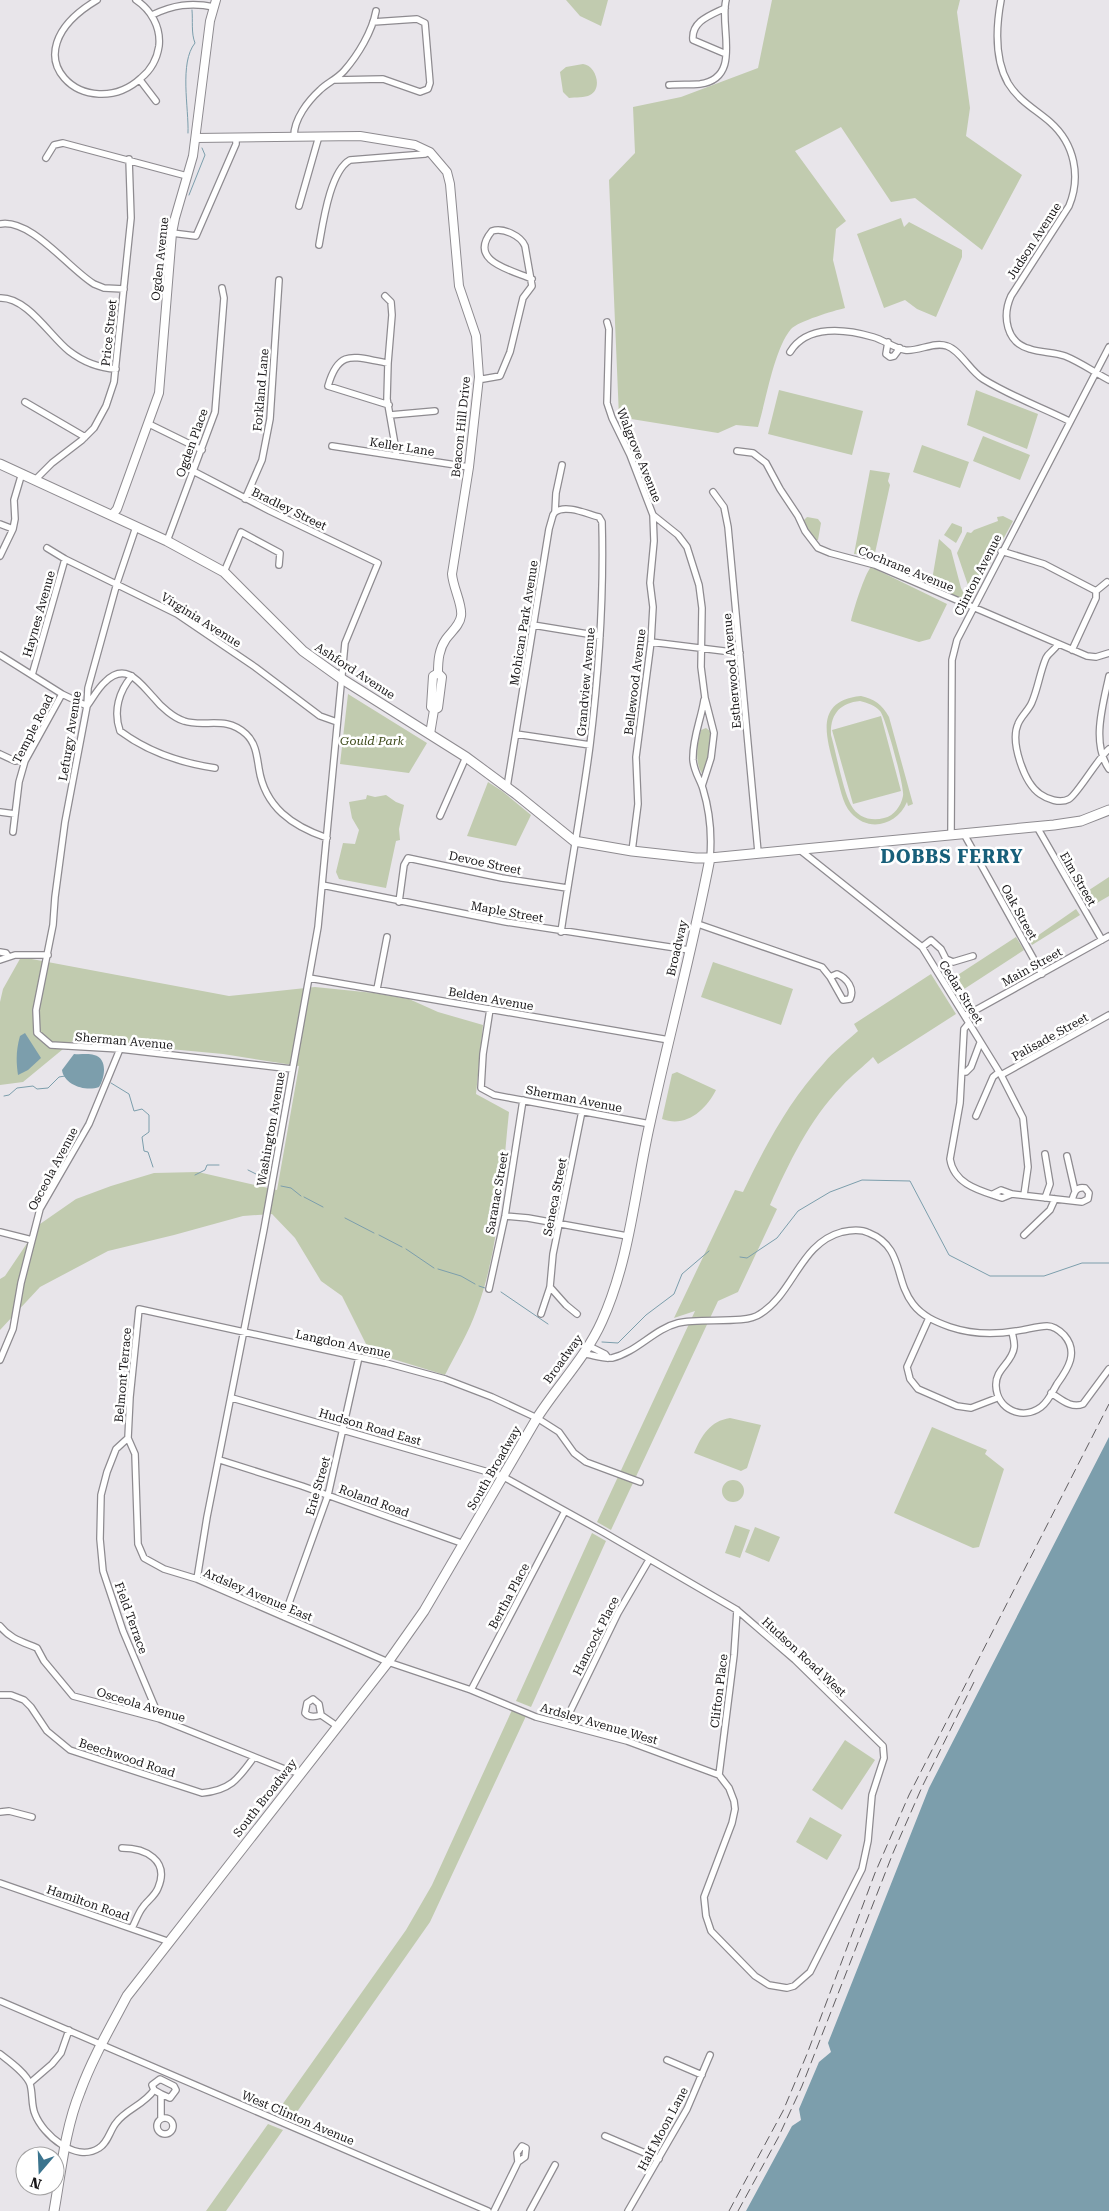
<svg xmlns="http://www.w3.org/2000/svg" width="1109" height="2211" viewBox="0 0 1109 2211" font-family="'Roboto Serif',serif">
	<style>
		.green { fill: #c1cbaf; fill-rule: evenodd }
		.water { fill: #7c9eac }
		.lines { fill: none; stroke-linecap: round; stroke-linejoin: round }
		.stream { stroke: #7c9eac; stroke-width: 1 }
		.minor-casing { stroke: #8e8b90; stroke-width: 8 }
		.tertiary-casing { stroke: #8e8b90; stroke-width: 10 }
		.secondary-casing { stroke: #8e8b90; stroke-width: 11 }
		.primary-casing { stroke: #8e8b90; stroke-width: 11 }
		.minor { stroke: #fff; stroke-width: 5.5 }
		.tertiary { stroke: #fff; stroke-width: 8 }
		.secondary { stroke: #fff; stroke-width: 9 }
		.primary { stroke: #fff; stroke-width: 9 }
		.rail { stroke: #615e61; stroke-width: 1; stroke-dasharray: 10 5; stroke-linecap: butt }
		.labels { text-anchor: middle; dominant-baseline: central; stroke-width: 5; stroke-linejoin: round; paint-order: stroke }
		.street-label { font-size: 12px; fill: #191719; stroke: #fff }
		.park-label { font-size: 12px; font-style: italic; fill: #3a4717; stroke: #fff }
		.district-label { font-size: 18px; font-weight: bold; letter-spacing: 1px; fill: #185f7a; stroke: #fff }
	</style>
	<rect width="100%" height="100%" fill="#e8e5ea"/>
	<path class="green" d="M 566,0 L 608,0 L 601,26 L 580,16 Z
		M 772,0 L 960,0 L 957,12 L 970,108 L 966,136 L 1022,175 L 982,250 L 915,198 L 891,202 L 841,127 L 795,151 L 846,221 L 836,229 L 833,260 L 845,308 C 833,311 799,321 791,329 C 774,349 766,401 758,427 L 736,425 L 718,433 L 619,417 L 609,180 L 635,153 L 633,107 L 681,97 L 758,68 Z
		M 583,64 C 596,65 603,89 590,95 C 585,98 575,97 569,98 L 563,92 L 560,72 L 566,67 Z
		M 901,218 L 904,227 L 909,222 L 962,250 L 962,257 L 936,317 L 917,309 L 905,300 L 884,308 L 857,234 Z
		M 779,390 L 863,411 L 852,455 L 768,434 Z
		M 976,390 L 1038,414 L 1027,449 L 967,425 Z
		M 983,436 L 1030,455 L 1020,480 L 973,461 Z
		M 922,445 L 969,462 L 960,488 L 913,472 Z
		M 870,470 L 890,473 L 888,481 L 890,485 L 875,553 L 854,554 Z
		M 1003,516 L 1013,521 L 972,597 L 957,553 L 967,532 L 971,533 L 974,530 L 998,521 L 997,517 Z
		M 807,517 L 818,519 L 821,523 L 818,540 L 814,540 L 809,534 L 803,521 Z
		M 952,523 L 962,527 L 962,532 L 956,543 L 944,535 Z
		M 939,539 L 951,550 L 961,588 L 968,602 L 931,586 Z
		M 871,567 L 947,604 L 930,639 L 919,642 L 851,621 C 853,611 865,573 871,567 Z
		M 348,694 L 427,743 L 409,773 L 340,764 Z
		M 861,696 C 874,699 882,704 889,717 L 913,804 L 908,806 L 907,802 C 897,825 869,833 851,813 C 842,803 840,786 836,774 C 828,741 811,701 861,696 ZM 860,701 C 867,703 875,705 880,711 C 886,718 905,789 903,796 C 901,806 894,816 884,818 C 871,822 857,817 851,805 C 843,791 836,752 831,735 C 830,714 840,703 860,701 Z
		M 881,716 L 901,791 L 853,804 L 832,730 Z
		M 706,728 L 710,731 L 711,735 L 709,759 L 703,775 C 694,763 697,744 701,730 Z
		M 488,782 L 502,791 L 531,815 L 516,846 L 467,836 Z
		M 367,795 L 375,797 L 386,795 L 396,802 L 404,805 L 399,829 L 400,840 L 396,841 L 386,888 L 339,879 L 336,872 L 343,843 L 355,844 L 359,830 L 352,818 L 349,802 L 366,799 Z
		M 1109,877 L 1109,896 L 1090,907 L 1083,894 Z
		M 1076,909 L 1080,915 L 1032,945 L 1030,941 Z
		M 1016,937 L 1024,950 L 958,993 L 950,980 Z
		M 21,957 L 229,996 L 315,987 L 374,993 L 409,999 L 438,1012 L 483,1025 L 476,1094 L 509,1112 C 502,1178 500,1247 477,1309 C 469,1332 456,1353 445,1375 L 370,1352 L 342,1296 L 321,1281 L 295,1238 L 272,1214 L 243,1216 L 174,1235 L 108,1251 L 40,1287 L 0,1330 L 0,1279 L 5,1276 L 40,1224 L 76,1199 L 111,1186 L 154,1173 L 198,1172 L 277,1190 L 299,1066 L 223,1054 L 74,1040 L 23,1082 L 0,1085 L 0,1002 L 3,989 Z
		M 713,962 L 793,989 L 781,1025 L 701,997 Z
		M 931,974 L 956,1014 L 878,1064 L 873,1057 C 863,1067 851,1076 842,1086 C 809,1120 789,1163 770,1205 L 777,1209 L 738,1292 L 718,1301 L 611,1530 L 597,1522 L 695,1311 L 674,1318 L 735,1190 L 743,1192 C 765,1146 789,1101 824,1063 C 834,1051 847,1041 858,1031 L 854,1024 Z
		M 677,1072 L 716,1090 C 706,1110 686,1128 662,1119 L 672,1074 Z
		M 730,1418 L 761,1425 L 747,1468 L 741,1471 L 694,1453 C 702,1435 710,1421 730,1418 Z
		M 932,1427 L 987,1450 L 985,1454 L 1004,1469 L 979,1547 L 973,1548 L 894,1513 Z
		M722 1491a11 11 0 1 1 22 0a11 11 0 1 1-22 0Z
		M 735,1525 L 750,1530 L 740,1558 L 725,1553 Z
		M 755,1527 L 780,1537 L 769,1562 L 745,1552 Z
		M 592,1533 L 606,1541 L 531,1707 L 516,1701 Z
		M 512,1710 L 526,1716 L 430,1922 L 292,2119 L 277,2112 L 406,1930 L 432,1885 Z
		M 845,1740 L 875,1760 L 842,1810 L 812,1790 Z
		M 810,1817 L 842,1835 L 827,1860 L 796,1842 Z
		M 268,2124 L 283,2130 L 226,2211 L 206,2211 Z"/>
	<path class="water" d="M 25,1033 L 41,1058 L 28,1070 L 18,1075 C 16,1061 16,1050 20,1036 Z
		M 74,1054 C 80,1055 88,1053 94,1055 C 108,1058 105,1078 99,1087 C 86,1092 64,1085 62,1070 Z
		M 1109,1437 L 1109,2211 L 746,2211 L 792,2126 L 801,2120 L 799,2109 L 819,2062 L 831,2052 L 828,2043 L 929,1788 Z"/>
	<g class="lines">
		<path class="stream" d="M 188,133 C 189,108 179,63 195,43 C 191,33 193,21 192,10
			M 189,195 L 205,155 L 202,148
			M 111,1083 L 129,1094 L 134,1111 L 142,1109 L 149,1115 L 149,1132 L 142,1137 L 144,1151 L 148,1152 L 153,1167
			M 4,1096 L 9,1095 L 17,1088 L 33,1086 L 37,1089 L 48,1088 L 59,1077 L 65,1076
			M 248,1170 L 266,1179
			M 195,1175 L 205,1170 L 207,1165 L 219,1165
			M 281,1186 L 291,1188 L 301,1196
			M 304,1197 L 323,1207
			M 345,1218 L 374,1233
			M 379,1235 L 402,1247
			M 406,1249 L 434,1268
			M 740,1257 L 747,1258 L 777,1238 L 798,1211 L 830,1192 L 862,1180 L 910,1181 L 949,1255 L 990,1276 L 1044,1276 L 1082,1263 L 1109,1263
			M 438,1269 L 461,1276 L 475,1284
			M 479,1286 L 485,1288
			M 501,1292 L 548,1324
			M 602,1342 L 618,1343 L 646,1315 L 674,1294 L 682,1274 L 709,1251"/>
		<g class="minor-casing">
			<path id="minor" d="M 97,0 C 3,56 89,126 141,78 C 151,70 157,59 159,46 C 161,27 151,10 136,0
				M 1001,0 C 996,27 994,58 1008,83 C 1019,101 1035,109 1050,122 C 1075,144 1081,177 1069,206 L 1011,296 C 1002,316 1006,343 1030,349 C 1042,353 1054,352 1065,356 C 1080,362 1094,372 1109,380
				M 725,8 C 711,15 691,21 693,40 L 726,54
				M 152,15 C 173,5 191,2 214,7
				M 140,80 L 156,101
				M 334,80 L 383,79 L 420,92 L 428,89 L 430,83 L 425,23 L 417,19 L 373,22
				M 669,85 C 679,84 690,85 700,84 C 743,78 719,27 726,0
				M 294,136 C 294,119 308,101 320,90 C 327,83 337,79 344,71 C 358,55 372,32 376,11
				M 46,158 L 54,145 L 63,143 L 187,176
				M 299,206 L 319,136
				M 0,224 C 31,218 69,269 94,284 L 104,288 L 124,289
				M 172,233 L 196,236 L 236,144 L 236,138
				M 319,245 C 323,223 330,171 350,160 L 425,154 L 430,152
				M 385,296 L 391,302 L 392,315 L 388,363 L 387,399 L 397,456
				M 0,298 C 27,297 50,336 69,351 C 82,361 99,368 116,369
				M 607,322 L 609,329 L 607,403 L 612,418 L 630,455 L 653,515 L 678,535 L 687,547 L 699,585 L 702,608 L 701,667 L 705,698 L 714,733 L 711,758 L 702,786
				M 888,342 L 886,354 L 890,357 L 894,356 L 900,348
				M 790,352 C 807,324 846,329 873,337 C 884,340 894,348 905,350 C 918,352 934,341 947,346 C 960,350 970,371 983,379 C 1010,396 1041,407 1069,421
				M 388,363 C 355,358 339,347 328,386 L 389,405
				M 479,377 L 483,379 L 500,376 L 510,352 L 523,298 L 532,286 L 525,246 C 521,236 503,227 492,231 C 467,261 511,270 532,279
				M 25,402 L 85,437
				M 390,415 L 435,411
				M 149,424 L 202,450
				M 332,446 L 469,467
				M 737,451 L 753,453 L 766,463 L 780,489 L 798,516 L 805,531 L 818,548 L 830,553 L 875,565 L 1087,656 L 1096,657 L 1109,653
				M 193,471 L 270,511 L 378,563 L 345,643 L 318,927 L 264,1229 L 207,1517 L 197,1579
				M 36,479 L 52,463 L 82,440 L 94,428 L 106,406 L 114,382 L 131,218 L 129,159
				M 713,492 L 724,507 L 728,527 L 758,852
				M 245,499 L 262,460 L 270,419 L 279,280
				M 555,512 C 566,504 587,514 599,517 L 602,522 C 604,597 599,671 590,745 C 582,807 570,870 561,932
				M 0,524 L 13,529
				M 136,527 L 117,583 L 88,688 L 87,706 L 65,822 L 55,897 L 53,925 L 36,1010 L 37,1033 L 51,1045 L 120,1049 L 292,1069
				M 167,541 L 215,412 L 224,298 L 222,288
				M 47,548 L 65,559 L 177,614 L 255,667 L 320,716 L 337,722
				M 1001,551 L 1044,564 L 1096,591 L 1096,598 L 1072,650
				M 0,556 L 13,529 L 15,519 L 14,500 L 22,473
				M 224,572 L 241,532 L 280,553 L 279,565
				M 1096,591 L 1107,582
				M 533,625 L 600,636
				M 651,642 L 740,653
				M 1058,644 C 1054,651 1049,652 1046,658 C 1040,672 1038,688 1032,702 C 1029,710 1021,716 1018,724 C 1010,742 1024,783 1040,794 C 1047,799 1060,804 1069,799 C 1077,795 1098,758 1109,749
				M 0,655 L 62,694 L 87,706 C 93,698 98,688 105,682 C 126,661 140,683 154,698 C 161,707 174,718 184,721 C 205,728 225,715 246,734 C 256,743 257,757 259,769 C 265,807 292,826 327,838
				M 32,675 L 65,559
				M 132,676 C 119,691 113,711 120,731 C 148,752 181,763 215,768
				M 1109,676 C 1103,705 1091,743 1109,769
				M 704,700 C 701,720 692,739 693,760 C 694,772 700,779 703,789 C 710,812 712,834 710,858
				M 516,734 L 590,745
				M 0,754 L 15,761 L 26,759
				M 507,787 L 549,529 L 553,515 L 555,512 L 556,493 L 562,465
				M 0,812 L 15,814
				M 440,816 L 466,757
				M 1037,827 L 1102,940
				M 13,832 L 19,782 L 25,761 L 62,694
				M 964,834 L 1042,974
				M 951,835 L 952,660 L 957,640 L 1109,347
				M 800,850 L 922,947 L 1001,1075 L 1023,1118 L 1028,1167 L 1024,1195
				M 632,851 L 638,804 L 636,757 L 651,642 L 653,607 L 650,583 L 654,541 L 653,515
				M 322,885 L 506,922 L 689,950
				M 399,902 L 404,865 L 408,858 L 502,878 L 567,888
				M 695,923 L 822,967 L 830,977
				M 922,947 L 931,940 L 941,949 L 946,959 L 953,962 L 973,956
				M 0,952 L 6,953 L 8,956
				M 0,960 L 15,955 L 48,955
				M 837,974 C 847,978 855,989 850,999 L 843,1000 L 830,977 Z
				M 309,978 L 669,1040
				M 377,989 L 387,937
				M 490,1009 L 483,1054 L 481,1088 L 494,1095 L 650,1124
				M 965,1016 L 1109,936
				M 969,1023 L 964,1029 L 960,1103 L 950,1159 C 954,1185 981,1191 1002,1198 L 1012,1194 L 1082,1202 L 1088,1199 L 1089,1193 L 1085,1188 C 1076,1186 1074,1193 1072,1200
				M 962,1072 L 966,1072 L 971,1067 L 980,1043
				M 1001,1075 L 1109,1015
				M 976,1116 L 993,1077 L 999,1072
				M 1045,1154 L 1050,1184 L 1045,1198
				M 1067,1156 L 1075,1191
				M 993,1194 L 1001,1190 L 1012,1194
				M 505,1216 L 528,1218 L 627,1236
				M 0,1232 L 32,1240
				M 1024,1235 L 1050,1210 L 1055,1199
				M 550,1287 L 566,1305 L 577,1314
				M 489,1289 L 505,1216 L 523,1100
				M 541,1314 L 550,1287 L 553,1254 L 582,1111
				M 929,1318 L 907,1367 L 910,1379 L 918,1389 L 957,1406 L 971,1408 L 997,1398
				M 589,1346 L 605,1354 L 608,1358
				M 585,1354 C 593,1355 603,1359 612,1358 C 637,1352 654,1329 678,1323 C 700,1317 745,1325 760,1314 C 794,1293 800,1243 842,1232 C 851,1230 861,1229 869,1233 C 904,1247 894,1280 913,1304 C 922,1316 936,1322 950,1327 C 971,1334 993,1335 1016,1331 C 1026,1330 1037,1326 1047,1326 C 1053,1326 1060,1331 1064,1335 C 1079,1352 1068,1369 1057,1384 C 1053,1391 1048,1402 1041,1407 C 1022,1421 997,1409 996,1386 C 995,1369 1012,1363 1014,1348 C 1015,1343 1013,1337 1012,1332
				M 0,1360 L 13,1329 L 21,1283 L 40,1209 L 89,1124 L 120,1049
				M 1051,1393 C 1061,1399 1071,1409 1083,1404 L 1109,1369
				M 232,1398 L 502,1476 L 603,1532 L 737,1610 L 795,1660 L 883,1746 L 884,1758 L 872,1795 L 868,1841 L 862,1869 L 810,1972 L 794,1986 L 787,1988 L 769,1985 L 755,1976 L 711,1931 L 706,1916 L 704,1897 L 732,1823 L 735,1809 L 734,1801 L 729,1788 L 719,1775 L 627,1741 L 536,1717 L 471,1690 L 388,1662 L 197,1579 L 164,1569 L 144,1558 L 138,1544 L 135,1454 L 128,1438 L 130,1397 L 139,1309 L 386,1363 L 445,1379 L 492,1397 L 537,1418 L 559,1432 L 574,1453 L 586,1462 L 640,1482
				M 128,1438 L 116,1449 L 107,1472 L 101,1495 L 100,1539 L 103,1571 L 123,1631 L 160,1719
				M 220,1460 L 302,1486 L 464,1544
				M 284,1617 L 328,1495 L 359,1357
				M 0,1626 C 10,1639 23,1642 37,1648 L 44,1661 L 73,1696 L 160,1719 L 287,1770 L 300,1773
				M 471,1690 L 565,1511
				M 0,1695 L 11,1695 L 24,1700 L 31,1707 L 47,1731 L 70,1750 L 202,1793 C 231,1790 238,1779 254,1757
				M 313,1699 L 319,1704 L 321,1715 C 315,1717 309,1718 305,1713 L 307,1703 Z
				M 321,1715 L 337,1726
				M 564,1724 L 618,1613 L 649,1560
				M 719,1775 L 734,1655 L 737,1610
				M 0,1812 L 9,1811 L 32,1817
				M 122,1848 C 145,1848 170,1860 158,1888 C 155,1896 147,1901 143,1907 C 138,1913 136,1921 132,1928
				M 0,1883 L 170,1942
				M 0,2001 L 488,2211
				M 0,2054 C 9,2061 26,2073 30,2084 C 33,2093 31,2105 35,2114 C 43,2135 76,2163 99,2148 C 108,2143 110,2130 116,2123 C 126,2109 144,2105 154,2090 L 161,2094 L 161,2118
				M 667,2060 L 702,2075
				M 30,2083 L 52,2064 L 61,2053 L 69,2030
				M 154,2090 L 152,2085 L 160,2079 L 174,2086 L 176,2090 L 170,2098 L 161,2094
				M157 2126a8 8 0 1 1 16 0a8 8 0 1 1-16 0Z
				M 605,2136 L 659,2159
				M 494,2211 L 518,2162 L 525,2157 L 526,2148 L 522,2146 L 517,2153 L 518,2162
				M 530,2211 L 555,2165
				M 628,2211 L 687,2109 L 710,2055"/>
		</g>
		<g class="tertiary-casing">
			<path id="tertiary" d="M 196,138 L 360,136 L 415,145 L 430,152 L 447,172 L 450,184 L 459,286 L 476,336 L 479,377 L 469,467 L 452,574 C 453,588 463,605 461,616 C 460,625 451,632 446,639 C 439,649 438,660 438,673 L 442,677 L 438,708 L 434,710 L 430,734
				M 112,515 L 117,509 L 159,393 L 172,233 L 175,218 L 193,156 L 210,21 L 216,0
				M 434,710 L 431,707 L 433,676 L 438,673"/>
		</g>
		<g class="secondary-casing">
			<path id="secondary" d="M 0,464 L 167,541 L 224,572 L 303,651 L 342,679 L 466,757 L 516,794 L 574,841 L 632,851 L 696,858 L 710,858"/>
		</g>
		<g class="primary-casing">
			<path id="primary" d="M 54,2211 C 61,2172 65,2129 80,2092 C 92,2059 110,2028 127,1996 L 388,1662 L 424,1611 L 537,1418 C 558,1385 586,1357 602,1321 C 630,1259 635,1189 650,1123 C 669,1035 693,947 710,858 L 1054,825 L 1081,821 L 1109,810"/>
		</g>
		<use href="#minor" class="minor"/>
		<use href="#tertiary" class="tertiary"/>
		<use href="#secondary" class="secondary"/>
		<use href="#primary" class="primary"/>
		<path class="rail" d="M 729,2211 L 783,2111 L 807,2054 L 875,1873 L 909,1795 L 1109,1404
			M 738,2211 L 778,2138 L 802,2086 L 893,1853 L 922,1787 L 974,1682"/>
	</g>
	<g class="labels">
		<g class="street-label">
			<text transform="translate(1034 241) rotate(-57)">Judson Avenue</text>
			<text transform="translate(160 259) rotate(-84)">Ogden Avenue</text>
			<text transform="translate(109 333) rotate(-84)">Price Street</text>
			<text transform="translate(261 390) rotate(-85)">Forkland Lane</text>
			<text transform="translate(461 427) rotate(-84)">Beacon Hill Drive</text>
			<text transform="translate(192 443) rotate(-70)">Ogden Place</text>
			<text transform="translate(402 447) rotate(9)">Keller Lane</text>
			<text transform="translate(639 455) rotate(68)">Walgrove Avenue</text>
			<text transform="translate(289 509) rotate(26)">Bradley Street</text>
			<text transform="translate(906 569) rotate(22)">Cochrane Avenue</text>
			<text transform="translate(978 575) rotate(-63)">Clinton Avenue</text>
			<text transform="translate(39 614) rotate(-74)">Haynes Avenue</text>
			<text transform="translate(201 620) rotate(32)">Virginia Avenue</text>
			<text transform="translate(524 623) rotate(-81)">Mohican Park Avenue</text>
			<text transform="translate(355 671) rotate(33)">Ashford Avenue</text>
			<text transform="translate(732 671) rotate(-95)">Estherwood Avenue</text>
			<text transform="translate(586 682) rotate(-85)">Grandview Avenue</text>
			<text transform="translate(635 682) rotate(-83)">Bellewood Avenue</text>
			<text transform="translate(33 729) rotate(-63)">Temple Road</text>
			<text transform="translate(70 736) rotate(-81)">Lefurgy Avenue</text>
			<text transform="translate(485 863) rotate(12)">Devoe Street</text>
			<text transform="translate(1078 879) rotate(60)">Elm Street</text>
			<text transform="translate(507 912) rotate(10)">Maple Street</text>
			<text transform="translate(1019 912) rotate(61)">Oak Street</text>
			<text transform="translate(677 948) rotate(-77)">Broadway</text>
			<text transform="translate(1032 967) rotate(-29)">Main Street</text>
			<text transform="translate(961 992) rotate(58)">Cedar Street</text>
			<text transform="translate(491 999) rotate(10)">Belden Avenue</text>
			<text transform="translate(1050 1037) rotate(-29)">Palisade Street</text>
			<text transform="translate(124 1041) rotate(5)">Sherman Avenue</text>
			<text transform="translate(574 1099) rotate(11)">Sherman Avenue</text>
			<text transform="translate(271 1129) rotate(-80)">Washington Avenue</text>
			<text transform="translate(53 1169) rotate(-62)">Osceola Avenue</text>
			<text transform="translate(497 1193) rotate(-80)">Saranac Street</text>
			<text transform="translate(555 1197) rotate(-79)">Seneca Street</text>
			<text transform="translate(343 1344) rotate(12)">Langdon Avenue</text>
			<text transform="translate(563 1359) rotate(-54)">Broadway</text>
			<text transform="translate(123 1375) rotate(-85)">Belmont Terrace</text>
			<text transform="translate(370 1427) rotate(16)">Hudson Road East</text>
			<text transform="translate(494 1468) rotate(-60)">South Broadway</text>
			<text transform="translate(318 1486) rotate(-74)">Erie Street</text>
			<text transform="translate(374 1501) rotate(20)">Roland Road</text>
			<text transform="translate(258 1595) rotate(23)">Ardsley Avenue East</text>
			<text transform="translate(509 1596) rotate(-62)">Bertha Place</text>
			<text transform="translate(131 1618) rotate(70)">Field Terrace</text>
			<text transform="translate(596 1636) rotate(-63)">Hancock Place</text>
			<text transform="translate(804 1657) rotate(43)">Hudson Road West</text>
			<text transform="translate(719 1691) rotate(-83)">Clifton Place</text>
			<text transform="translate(141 1705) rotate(17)">Osceola Avenue</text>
			<text transform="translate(599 1724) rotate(16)">Ardsley Avenue West</text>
			<text transform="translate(127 1758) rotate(18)">Beechwood Road</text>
			<text transform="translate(265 1798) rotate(-52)">South Broadway</text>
			<text transform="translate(88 1903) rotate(19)">Hamilton Road</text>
			<text transform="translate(298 2118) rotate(23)">West Clinton Avenue</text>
			<text transform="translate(663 2129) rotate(-62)">Half Moon Lane</text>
		</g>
		<g class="park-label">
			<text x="372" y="741">Gould Park</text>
		</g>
		<g class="district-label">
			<text x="952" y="856">DOBBS FERRY</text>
		</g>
	</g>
	<g transform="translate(40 2171) rotate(199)"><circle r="24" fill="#ffffff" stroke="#a3a2a3"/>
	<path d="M0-4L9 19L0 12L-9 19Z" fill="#3b748e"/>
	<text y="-8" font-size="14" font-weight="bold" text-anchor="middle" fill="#191719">N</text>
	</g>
</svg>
